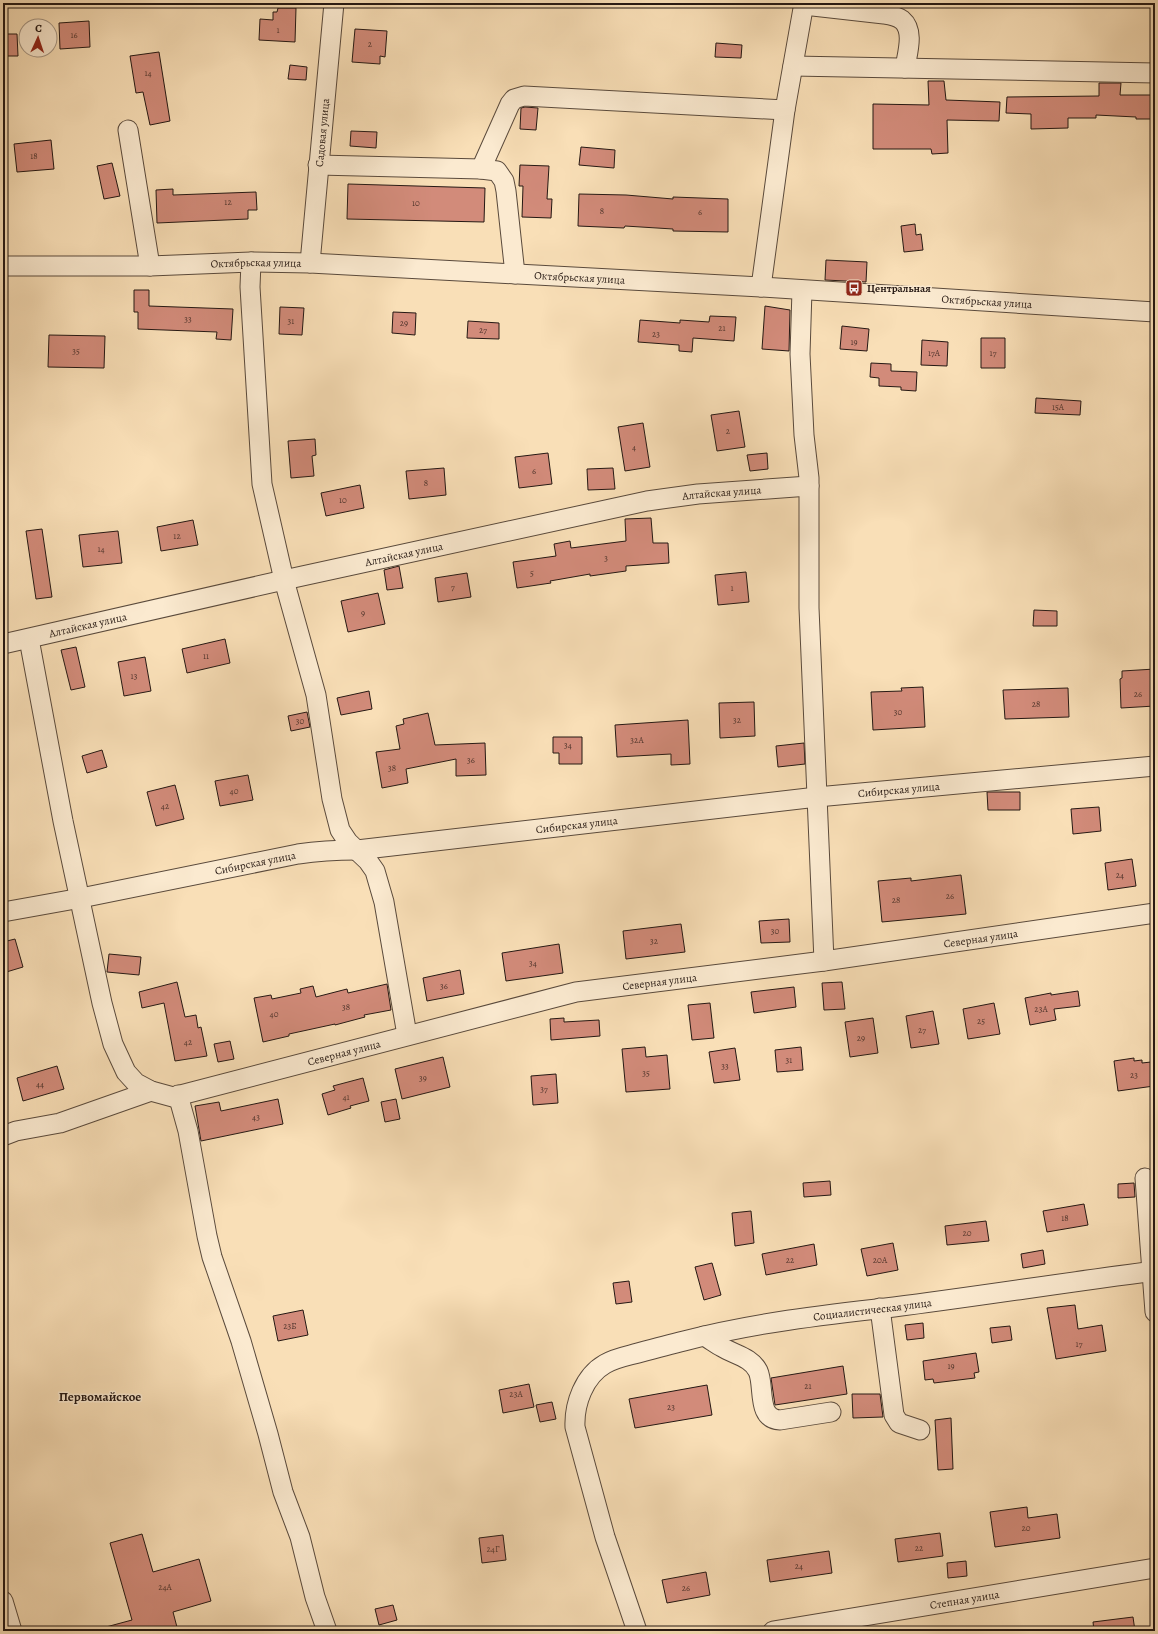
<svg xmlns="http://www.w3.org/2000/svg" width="1158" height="1634" viewBox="0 0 1158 1634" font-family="Alegreya,serif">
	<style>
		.building { fill: #d28b7a; stroke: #251813 }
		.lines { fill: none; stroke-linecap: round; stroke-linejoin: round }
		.minor-casing { stroke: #5a4a3c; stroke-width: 21 }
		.minor { stroke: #fbead0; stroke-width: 19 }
		.labels { text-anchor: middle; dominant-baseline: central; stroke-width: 3; stroke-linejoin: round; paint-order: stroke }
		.number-label { font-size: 9px; fill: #50352d }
		.street-label { font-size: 11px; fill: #251813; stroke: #fbead0 }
		.poi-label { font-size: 11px; font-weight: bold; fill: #251813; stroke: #fbead0; text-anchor: start }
		.quarter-label { font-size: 13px; font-weight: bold; fill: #251813; stroke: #fbead0 }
	</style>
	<rect width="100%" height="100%" fill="#f9dfb7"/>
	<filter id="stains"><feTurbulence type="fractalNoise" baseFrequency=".005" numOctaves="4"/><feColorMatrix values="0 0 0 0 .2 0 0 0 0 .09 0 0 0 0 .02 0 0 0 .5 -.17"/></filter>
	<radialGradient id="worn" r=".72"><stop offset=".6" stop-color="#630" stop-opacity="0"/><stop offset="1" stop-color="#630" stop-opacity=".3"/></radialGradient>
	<path class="building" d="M 278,8 L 296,8 L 295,42 L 259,40 L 260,19 L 273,20 L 273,12 L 277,12 Z
		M 89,21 L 90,47 L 60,49 L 59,23 Z
		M 355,29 L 387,31 L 385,57 L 380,56 L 380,64 L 352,62 Z
		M 3,34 L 17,34 L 18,56 L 3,56 Z
		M 716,43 L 742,45 L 741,58 L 715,57 Z
		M 159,52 L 170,121 L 150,125 L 143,92 L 136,93 L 130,56 Z
		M 290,65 L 307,67 L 306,80 L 288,79 Z
		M 928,81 L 944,81 L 946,100 L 1000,102 L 999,121 L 947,120 L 948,153 L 932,154 L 931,149 L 873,149 L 873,104 L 929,105 Z
		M 1099,83 L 1121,83 L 1120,95 L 1155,95 L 1155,119 L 1136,119 L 1136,117 L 1096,115 L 1096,118 L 1068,118 L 1068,128 L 1031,129 L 1031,114 L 1006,113 L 1007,97 L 1099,96 Z
		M 525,107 L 538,108 L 536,130 L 520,129 L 521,108 Z
		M 351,131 L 377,132 L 376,148 L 350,146 Z
		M 51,140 L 54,169 L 17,172 L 14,144 Z
		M 581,147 L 615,150 L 614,168 L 579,165 Z
		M 112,163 L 120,196 L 104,199 L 97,166 Z
		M 520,165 L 549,166 L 547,199 L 552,199 L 551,218 L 522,217 L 523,186 L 519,186 Z
		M 348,184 L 485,188 L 484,222 L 347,219 Z
		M 173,189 L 173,195 L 256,192 L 257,210 L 248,210 L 248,219 L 157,223 L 156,190 Z
		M 579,194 L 626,195 L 673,199 L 673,197 L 728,199 L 728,232 L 673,231 L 673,229 L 625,226 L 624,228 L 578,226 Z
		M 915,224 L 916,235 L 921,234 L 923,250 L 904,252 L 901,226 Z
		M 826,260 L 867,262 L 866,282 L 825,280 Z
		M 134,290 L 149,290 L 149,306 L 233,309 L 231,340 L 216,339 L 217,332 L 138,329 L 138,312 L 134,312 Z
		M 765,306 L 790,310 L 789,351 L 762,349 Z
		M 280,307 L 304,308 L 302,335 L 279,334 Z
		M 393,312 L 416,313 L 415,335 L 392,333 Z
		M 710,316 L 736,317 L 734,341 L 693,338 L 692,352 L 679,351 L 679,345 L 638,342 L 640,320 L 680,323 L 680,320 L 709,322 Z
		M 468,321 L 499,323 L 499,339 L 467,338 Z
		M 842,326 L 869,329 L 867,351 L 840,349 Z
		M 49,335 L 105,336 L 104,368 L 48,367 Z
		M 981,338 L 1005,338 L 1005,368 L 981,368 Z
		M 922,340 L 948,342 L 947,366 L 921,365 Z
		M 871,363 L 891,364 L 891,371 L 917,372 L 916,391 L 901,390 L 901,387 L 879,386 L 879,378 L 870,377 Z
		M 1036,398 L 1081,401 L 1080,415 L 1035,413 Z
		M 739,411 L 745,447 L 717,451 L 711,415 Z
		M 643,423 L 650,467 L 625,471 L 618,427 Z
		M 315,439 L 316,455 L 312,456 L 314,476 L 291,478 L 288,441 Z
		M 548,453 L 552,484 L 519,488 L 515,457 Z
		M 767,453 L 768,469 L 750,471 L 747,455 Z
		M 444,468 L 446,495 L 409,499 L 406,471 Z
		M 613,468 L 615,489 L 588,490 L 587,469 Z
		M 360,485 L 364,508 L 326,516 L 321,493 Z
		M 651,518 L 653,543 L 668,543 L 669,563 L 626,566 L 626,571 L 590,576 L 590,574 L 550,581 L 551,583 L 517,588 L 513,562 L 556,556 L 554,544 L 570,541 L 571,548 L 626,541 L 625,519 Z
		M 193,520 L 198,545 L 161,551 L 157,527 Z
		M 42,529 L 52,597 L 36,599 L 26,531 Z
		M 118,531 L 122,563 L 83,567 L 79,535 Z
		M 399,566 L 403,588 L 387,590 L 384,570 Z
		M 746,572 L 749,602 L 718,605 L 715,575 Z
		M 467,573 L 471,597 L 438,602 L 435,578 Z
		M 378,593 L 385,624 L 348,632 L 341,601 Z
		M 1034,610 L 1057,611 L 1057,626 L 1033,626 Z
		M 225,639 L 230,663 L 187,673 L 182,649 Z
		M 76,647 L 85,687 L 71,690 L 61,650 Z
		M 145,657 L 151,691 L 124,696 L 118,662 Z
		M 1155,669 L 1155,706 L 1121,708 L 1120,679 L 1122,678 L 1122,671 Z
		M 923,687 L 925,727 L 873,730 L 871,692 L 902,691 L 901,688 Z
		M 1068,688 L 1069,717 L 1005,719 L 1003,690 Z
		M 369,691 L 372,709 L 341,715 L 337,698 Z
		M 754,702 L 755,736 L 720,738 L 719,703 Z
		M 307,712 L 310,727 L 291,731 L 288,716 Z
		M 428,713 L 435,745 L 485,743 L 486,775 L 456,776 L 456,759 L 406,769 L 408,783 L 382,788 L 376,752 L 400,749 L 396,726 L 404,724 L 403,719 Z
		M 688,720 L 690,764 L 671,765 L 671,754 L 617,757 L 615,725 Z
		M 553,737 L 582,737 L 582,764 L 559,764 L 559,753 L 553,753 Z
		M 804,743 L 805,764 L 778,767 L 776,746 Z
		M 102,750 L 107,767 L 87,773 L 82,756 Z
		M 248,775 L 253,800 L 220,806 L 215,781 Z
		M 175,785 L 184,819 L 156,826 L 147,792 Z
		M 987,792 L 1020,792 L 1020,810 L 988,810 Z
		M 1099,807 L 1101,831 L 1073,834 L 1071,809 Z
		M 1132,859 L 1136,886 L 1108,890 L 1105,863 Z
		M 961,875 L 966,914 L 882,922 L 878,881 L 911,878 L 911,881 Z
		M 789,919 L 790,942 L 761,943 L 759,921 Z
		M 681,924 L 685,952 L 626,959 L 623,931 Z
		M 15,939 L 23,967 L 3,973 L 3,942 Z
		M 559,944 L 563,973 L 506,981 L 502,953 Z
		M 109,954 L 141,957 L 139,975 L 107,972 Z
		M 460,970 L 464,994 L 427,1001 L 423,978 Z
		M 177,982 L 185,1017 L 196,1015 L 198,1028 L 201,1027 L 207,1056 L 175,1061 L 164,1003 L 142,1008 L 139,992 Z
		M 842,982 L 845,1009 L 824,1010 L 822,983 Z
		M 387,984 L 391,1010 L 364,1015 L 365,1017 L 335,1025 L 335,1024 L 289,1034 L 289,1036 L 263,1042 L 254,998 L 271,995 L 272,999 L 301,993 L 300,989 L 313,986 L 316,997 L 347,989 L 348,993 Z
		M 794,987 L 796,1007 L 754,1013 L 751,992 Z
		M 1078,991 L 1080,1006 L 1054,1009 L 1056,1020 L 1030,1025 L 1025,998 L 1051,993 L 1051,995 Z
		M 710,1003 L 714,1038 L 692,1040 L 688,1005 Z
		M 994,1003 L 1000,1034 L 968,1039 L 963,1009 Z
		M 933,1011 L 939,1044 L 911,1048 L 906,1016 Z
		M 564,1018 L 564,1022 L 599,1020 L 600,1036 L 551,1040 L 550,1019 Z
		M 873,1018 L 878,1053 L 850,1057 L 845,1022 Z
		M 230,1041 L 234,1059 L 218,1062 L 214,1044 Z
		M 645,1047 L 646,1057 L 667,1055 L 670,1089 L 626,1092 L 622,1049 Z
		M 801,1047 L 803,1070 L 777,1072 L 775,1050 Z
		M 735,1048 L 740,1080 L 714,1083 L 709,1052 Z
		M 443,1057 L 450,1087 L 402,1099 L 395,1069 Z
		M 1134,1058 L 1134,1061 L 1142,1060 L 1142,1063 L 1151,1062 L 1154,1086 L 1118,1091 L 1114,1061 Z
		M 57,1066 L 64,1089 L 23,1101 L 17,1078 Z
		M 556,1074 L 558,1103 L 533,1105 L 531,1076 Z
		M 363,1078 L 369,1101 L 350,1106 L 351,1108 L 328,1115 L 322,1094 L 335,1090 L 333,1086 Z
		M 278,1099 L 283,1124 L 201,1141 L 195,1106 L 219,1102 L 221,1111 Z
		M 396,1099 L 400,1119 L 385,1122 L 381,1102 Z
		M 830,1181 L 831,1195 L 804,1197 L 803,1183 Z
		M 1134,1183 L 1135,1197 L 1118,1198 L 1118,1184 Z
		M 1084,1204 L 1088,1225 L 1047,1232 L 1043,1211 Z
		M 751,1211 L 754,1243 L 735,1246 L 732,1213 Z
		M 986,1221 L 989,1241 L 947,1245 L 945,1226 Z
		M 893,1243 L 898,1270 L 867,1276 L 861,1249 Z
		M 814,1244 L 817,1265 L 766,1275 L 762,1254 Z
		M 1043,1250 L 1045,1264 L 1023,1268 L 1021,1254 Z
		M 712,1263 L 721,1295 L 704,1300 L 695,1267 Z
		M 629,1281 L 632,1302 L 616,1304 L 613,1283 Z
		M 1075,1305 L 1078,1329 L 1102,1325 L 1106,1351 L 1056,1359 L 1047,1308 Z
		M 303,1310 L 308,1335 L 278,1341 L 273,1316 Z
		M 923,1323 L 924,1338 L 907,1340 L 905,1325 Z
		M 1010,1326 L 1012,1340 L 992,1343 L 990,1328 Z
		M 976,1353 L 979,1372 L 974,1373 L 975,1378 L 934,1383 L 933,1379 L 925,1380 L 923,1361 Z
		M 843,1366 L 847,1394 L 775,1405 L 771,1378 Z
		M 529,1384 L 534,1407 L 503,1413 L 499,1390 Z
		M 707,1385 L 712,1415 L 635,1428 L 629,1399 Z
		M 852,1394 L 880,1394 L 883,1417 L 853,1418 Z
		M 552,1402 L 556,1419 L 540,1422 L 536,1405 Z
		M 951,1418 L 953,1469 L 938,1470 L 935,1420 Z
		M 1027,1507 L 1028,1518 L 1057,1514 L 1060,1538 L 995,1547 L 990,1512 Z
		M 940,1533 L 943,1556 L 898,1562 L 895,1539 Z
		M 142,1534 L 153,1572 L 199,1559 L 211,1601 L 173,1612 L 178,1631 L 106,1631 L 106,1627 L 132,1620 L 110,1543 Z
		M 503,1535 L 506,1560 L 482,1563 L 479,1538 Z
		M 829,1551 L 832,1573 L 770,1582 L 767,1560 Z
		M 966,1561 L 967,1576 L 948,1578 L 947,1563 Z
		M 706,1572 L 710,1595 L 667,1603 L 662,1580 Z
		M 393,1605 L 397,1620 L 379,1625 L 375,1609 Z
		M 1133,1617 L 1135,1631 L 1094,1631 L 1093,1622 Z"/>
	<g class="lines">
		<g class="minor-casing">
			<g id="minor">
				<path d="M 804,5 L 884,14 C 890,15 897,16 902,20 C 915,31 907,54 905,68"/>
				<path d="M 793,66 L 1155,73"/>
				<path d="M 128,130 L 150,266"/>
				<path d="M 318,165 L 481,169 L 497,171 L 504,181 L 506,191 L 515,274"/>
				<path d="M 481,169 L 510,104 L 514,99 L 524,96 L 785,110"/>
				<path d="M 251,262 L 250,287 L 262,484 L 284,580 L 316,695 L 332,799 L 340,830 L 348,842 L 368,861 L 375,871 L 384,902 L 407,1035"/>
				<path id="s1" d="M 310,263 L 334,3"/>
				<path id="s2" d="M 3,266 L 150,266 L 251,262 L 310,263 L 761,287 L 1155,312"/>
				<path d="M 761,287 L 785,110 L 804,3"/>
				<path d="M 802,290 L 800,354 L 804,435 L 809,478 L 809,608 L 824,961"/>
				<path id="s3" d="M 29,639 L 63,821 L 102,1003 L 113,1044 L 126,1072 L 136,1083 L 151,1091 L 173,1097 L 576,992 L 824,961 L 1155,913"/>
				<path id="s4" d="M 3,644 L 284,580 L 647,501 L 698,494 L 809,486"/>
				<path id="s5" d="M 3,912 L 81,898 L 298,854 C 318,851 337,850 357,850 L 817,797 L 1155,766"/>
				<path d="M 178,1095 L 188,1131 L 207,1236 L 212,1257 L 241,1341 L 268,1434 L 283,1492 L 300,1537 L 315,1597 L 327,1631"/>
				<path d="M 3,1136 L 16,1131 L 60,1123 L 151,1091"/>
				<path d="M 1145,1178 L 1155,1312"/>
				<path d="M 880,1308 L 894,1415 L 899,1423 L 920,1430"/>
				<path d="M 704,1336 C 710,1339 716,1344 722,1347 C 735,1355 751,1357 758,1371 C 765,1386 756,1419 780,1420 L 831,1412"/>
				<path d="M 3,1601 L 12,1631"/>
				<path id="s6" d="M 637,1631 L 605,1537 L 575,1427 C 574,1404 584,1376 605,1364 C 615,1358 627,1356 638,1353 C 653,1349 668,1345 684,1341 C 753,1323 823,1315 894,1307 C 981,1296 1068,1282 1155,1271"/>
				<path id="s7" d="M 773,1631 L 1155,1568"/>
			</g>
		</g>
		<use href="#minor" class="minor"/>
	</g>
	<defs>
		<g id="bus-square" transform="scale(0.9)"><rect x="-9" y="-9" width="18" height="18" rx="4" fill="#8f2418" stroke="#fbead0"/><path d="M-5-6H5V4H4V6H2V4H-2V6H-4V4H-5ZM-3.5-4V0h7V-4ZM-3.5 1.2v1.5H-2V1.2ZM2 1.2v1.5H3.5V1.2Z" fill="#fff"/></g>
	</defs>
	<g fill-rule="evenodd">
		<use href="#bus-square" x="854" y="288"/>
	</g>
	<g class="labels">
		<g class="number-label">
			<text x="278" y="30">1</text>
			<text x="74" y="35">16</text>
			<text x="370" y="44">2</text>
			<text x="148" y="73">14</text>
			<text x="34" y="156">18</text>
			<text x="228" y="202">12</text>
			<text x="416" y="203">10</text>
			<text x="602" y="211">8</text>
			<text x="700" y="212">6</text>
			<text x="188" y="319">33</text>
			<text x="291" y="321">31</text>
			<text x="404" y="323">29</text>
			<text x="722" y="328">21</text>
			<text x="483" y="330">27</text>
			<text x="656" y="334">23</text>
			<text x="854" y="342">19</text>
			<text x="76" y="351">35</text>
			<text x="934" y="353">17А</text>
			<text x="993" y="353">17</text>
			<text x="1058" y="407">15А</text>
			<text x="728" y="431">2</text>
			<text x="634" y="447">4</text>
			<text x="534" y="471">6</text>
			<text x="426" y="483">8</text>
			<text x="343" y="500">10</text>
			<text x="177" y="536">12</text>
			<text x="101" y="549">14</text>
			<text x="606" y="558">3</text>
			<text x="532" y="573">5</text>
			<text x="453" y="587">7</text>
			<text x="732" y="588">1</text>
			<text x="363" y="613">9</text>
			<text x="206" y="656">11</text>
			<text x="134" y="676">13</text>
			<text x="1138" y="694">26</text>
			<text x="1036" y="704">28</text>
			<text x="898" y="712">30</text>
			<text x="737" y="720">32</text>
			<text x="300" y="721">30</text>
			<text x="637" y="740">32А</text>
			<text x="568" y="745">34</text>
			<text x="471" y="760">36</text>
			<text x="392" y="768">38</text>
			<text x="234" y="791">40</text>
			<text x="165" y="806">42</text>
			<text x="1120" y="875">24</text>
			<text x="950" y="896">26</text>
			<text x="896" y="900">28</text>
			<text x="775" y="931">30</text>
			<text x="654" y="941">32</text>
			<text x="533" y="963">34</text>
			<text x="444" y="986">36</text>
			<text x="346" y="1007">38</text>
			<text x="1041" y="1009">23А</text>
			<text x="274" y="1014">40</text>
			<text x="981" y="1021">25</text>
			<text x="922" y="1030">27</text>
			<text x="861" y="1038">29</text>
			<text x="188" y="1042">42</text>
			<text x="789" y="1060">31</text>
			<text x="725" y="1066">33</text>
			<text x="646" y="1073">35</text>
			<text x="1134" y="1075">23</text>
			<text x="423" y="1078">39</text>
			<text x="40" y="1084">44</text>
			<text x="544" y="1089">37</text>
			<text x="346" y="1097">41</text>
			<text x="256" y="1117">43</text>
			<text x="1065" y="1218">18</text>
			<text x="967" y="1233">20</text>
			<text x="790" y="1260">22</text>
			<text x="880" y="1260">20А</text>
			<text x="290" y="1326">23Б</text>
			<text x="1079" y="1344">17</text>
			<text x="951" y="1366">19</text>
			<text x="808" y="1386">21</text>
			<text x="516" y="1394">23А</text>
			<text x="671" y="1407">23</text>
			<text x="1026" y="1528">20</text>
			<text x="919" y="1548">22</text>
			<text x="493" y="1549">24Г</text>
			<text x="799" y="1566">24</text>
			<text x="165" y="1587">24А</text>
			<text x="686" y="1588">26</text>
		</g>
		<g class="street-label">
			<text stroke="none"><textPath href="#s1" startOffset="131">Садовая улица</textPath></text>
			<text stroke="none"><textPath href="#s2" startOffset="253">Октябрьская улица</textPath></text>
			<text stroke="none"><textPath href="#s2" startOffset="577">Октябрьская улица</textPath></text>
			<text stroke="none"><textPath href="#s2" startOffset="985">Октябрьская улица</textPath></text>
			<text stroke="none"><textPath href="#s4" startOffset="735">Алтайская улица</textPath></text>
			<text stroke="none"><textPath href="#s4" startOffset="411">Алтайская улица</textPath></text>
			<text stroke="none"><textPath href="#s4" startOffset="87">Алтайская улица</textPath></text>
			<text stroke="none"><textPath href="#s5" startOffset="905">Сибирская улица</textPath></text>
			<text stroke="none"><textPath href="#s5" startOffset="581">Сибирская улица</textPath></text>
			<text stroke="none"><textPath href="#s5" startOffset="257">Сибирская улица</textPath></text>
			<text stroke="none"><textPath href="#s3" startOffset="1324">Северная улица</textPath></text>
			<text stroke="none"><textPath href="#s3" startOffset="1000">Северная улица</textPath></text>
			<text stroke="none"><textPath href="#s3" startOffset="676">Северная улица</textPath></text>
			<text stroke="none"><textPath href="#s6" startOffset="560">Социалистическая улица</textPath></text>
			<text stroke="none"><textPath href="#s7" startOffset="194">Степная улица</textPath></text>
		</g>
		<g class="poi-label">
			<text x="867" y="288">Центральная</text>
		</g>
		<g class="quarter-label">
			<text x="100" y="1396">Первомайское</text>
		</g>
	</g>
	<rect width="1158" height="1634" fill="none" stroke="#f9dfb7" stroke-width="16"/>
	<rect x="4" y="4" width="1150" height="1626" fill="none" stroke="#251813" stroke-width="2"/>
	<rect x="8" y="8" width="1142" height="1618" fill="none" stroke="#251813"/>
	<g transform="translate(38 38) rotate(3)"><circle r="19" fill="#fbead0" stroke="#a59684"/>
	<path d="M0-3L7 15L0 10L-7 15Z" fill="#8f2418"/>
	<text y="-6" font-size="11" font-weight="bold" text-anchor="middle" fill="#251813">С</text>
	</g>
	<rect width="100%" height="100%" filter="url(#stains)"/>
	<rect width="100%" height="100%" fill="url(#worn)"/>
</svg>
